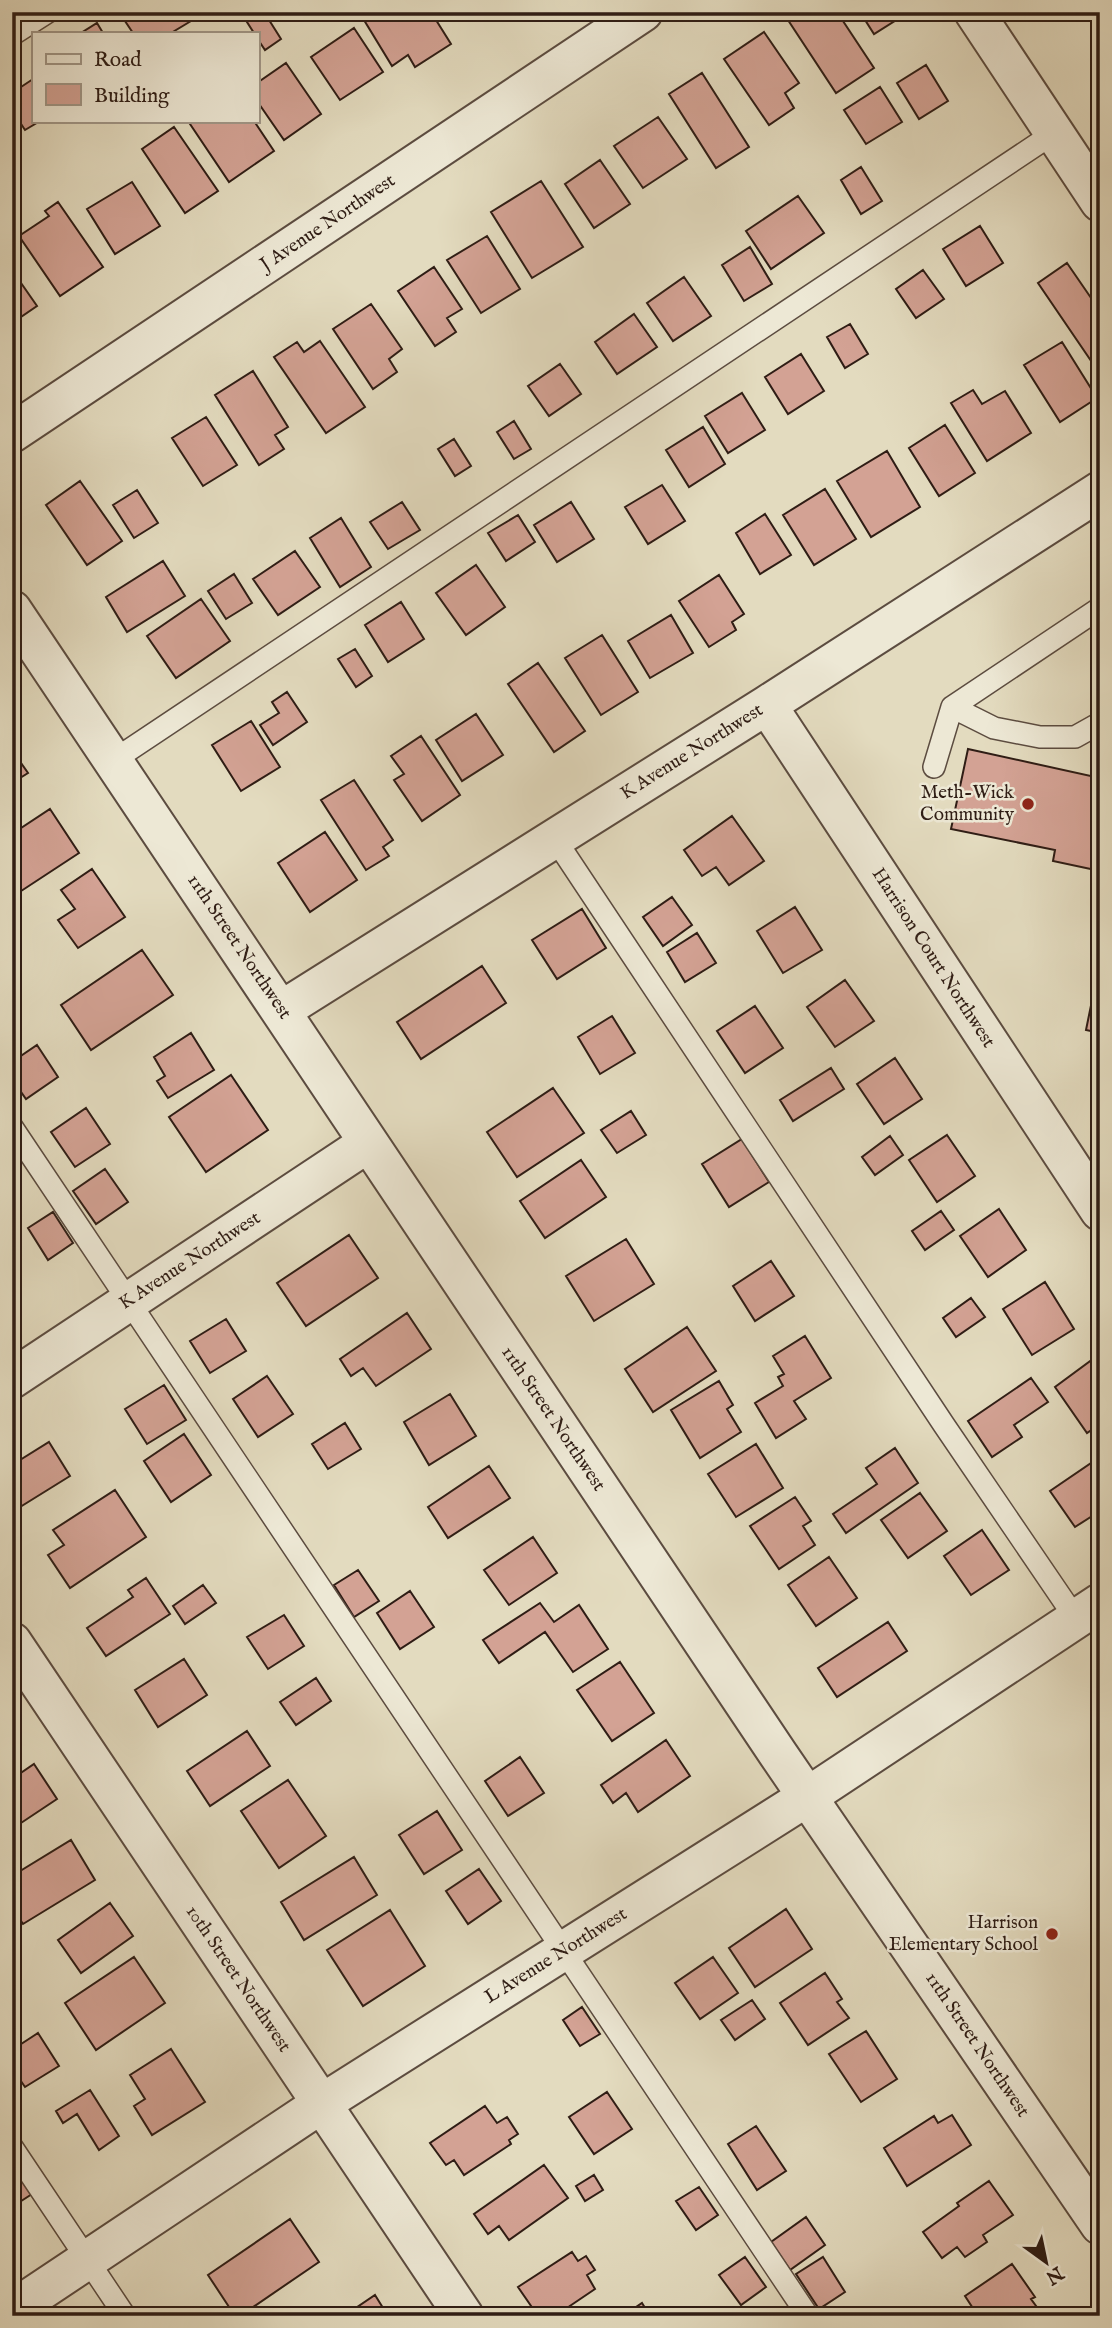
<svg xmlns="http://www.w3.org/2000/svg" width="1112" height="2328" viewBox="0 0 1112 2328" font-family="'IM FELL English',serif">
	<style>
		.building { fill: #d3a294; stroke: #2f1d15; stroke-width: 2 }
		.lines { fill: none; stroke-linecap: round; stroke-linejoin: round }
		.lane-casing { stroke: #5c4c40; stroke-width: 24 }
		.street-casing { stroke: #5c4c40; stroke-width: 42 }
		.lane { stroke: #ede8d5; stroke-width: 21 }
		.street { stroke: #ede8d5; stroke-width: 38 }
		.poi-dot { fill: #8f2418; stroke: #ede8d5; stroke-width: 2.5 }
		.labels { text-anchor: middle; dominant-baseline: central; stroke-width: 5; stroke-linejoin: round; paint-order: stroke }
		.street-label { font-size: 19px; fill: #2f1d15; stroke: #ede8d5 }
		.poi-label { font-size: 19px; fill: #2f1d15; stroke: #ede8d5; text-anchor: end }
	</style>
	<rect width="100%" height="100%" fill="#e3dbbf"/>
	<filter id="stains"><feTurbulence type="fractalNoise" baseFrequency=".00286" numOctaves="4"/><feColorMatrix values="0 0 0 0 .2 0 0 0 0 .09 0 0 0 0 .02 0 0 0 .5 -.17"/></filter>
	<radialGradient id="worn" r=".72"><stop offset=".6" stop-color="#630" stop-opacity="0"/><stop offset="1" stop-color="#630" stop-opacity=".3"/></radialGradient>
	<path class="building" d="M 126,12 L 185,12 L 191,21 L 171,33 L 133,33 L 121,15 Z
		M 264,12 L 281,39 L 265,50 L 257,38 L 257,33 L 254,33 L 247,22 Z
		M 377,12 L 431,12 L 451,44 L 415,67 L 408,55 L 392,66 L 364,20 Z
		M 793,12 L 837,12 L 874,68 L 836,93 L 786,17 Z
		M 860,12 L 909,12 L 874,34 Z
		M 97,23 L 103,33 L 81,33 Z
		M 354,28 L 383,72 L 340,100 L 311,57 Z
		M 764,32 L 799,83 L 785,93 L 794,108 L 769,125 L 724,59 Z
		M 286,63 L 321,114 L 284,140 L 257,101 L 257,83 Z
		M 926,65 L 948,101 L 919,119 L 897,83 Z
		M 702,73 L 749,147 L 716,168 L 669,94 Z
		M 33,79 L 33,121 L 40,121 L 25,130 L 12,110 L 12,93 Z
		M 880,87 L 902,122 L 866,144 L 844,110 Z
		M 658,117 L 687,159 L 643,188 L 614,146 Z
		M 188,121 L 254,121 L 274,151 L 229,182 Z
		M 174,127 L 218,191 L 185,213 L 142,149 Z
		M 600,160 L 630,204 L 594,228 L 565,184 Z
		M 861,167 L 882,201 L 861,214 L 841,180 Z
		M 541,181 L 583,247 L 532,278 L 491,212 Z
		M 132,182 L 160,226 L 115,254 L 87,209 Z
		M 798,196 L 824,233 L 771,269 L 746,231 Z
		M 58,202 L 103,267 L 60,296 L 19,236 L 49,216 L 45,211 Z
		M 980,226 L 1003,263 L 966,286 L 943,249 Z
		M 487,236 L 520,289 L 481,313 L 447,260 Z
		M 750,247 L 772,284 L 744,301 L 722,265 Z
		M 1067,263 L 1100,311 L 1100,374 L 1038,283 Z
		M 434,267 L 462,309 L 447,318 L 456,332 L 435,346 L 398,291 Z
		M 12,270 L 37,306 L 12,323 Z
		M 923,270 L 944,299 L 916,318 L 896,289 Z
		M 684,277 L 711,316 L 673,341 L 647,303 Z
		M 371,304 L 402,349 L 389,359 L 397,372 L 373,389 L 333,329 Z
		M 634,314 L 657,347 L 617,374 L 595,342 Z
		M 850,324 L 868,354 L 845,368 L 827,337 Z
		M 320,341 L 365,407 L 326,433 L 274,357 L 297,342 L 304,352 Z
		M 1062,342 L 1097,398 L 1060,422 L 1024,365 Z
		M 801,354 L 824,391 L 788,414 L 765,377 Z
		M 560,364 L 581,394 L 549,416 L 528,386 Z
		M 253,371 L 288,427 L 275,435 L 284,449 L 259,465 L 215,395 Z
		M 973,390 L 982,404 L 1005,391 L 1031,433 L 987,461 L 951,403 Z
		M 742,393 L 765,430 L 728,453 L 705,416 Z
		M 206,417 L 237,465 L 203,486 L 172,438 Z
		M 514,421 L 531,449 L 514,459 L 497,432 Z
		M 945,425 L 975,473 L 939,496 L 909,448 Z
		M 703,427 L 725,464 L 689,487 L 666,450 Z
		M 454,439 L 471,466 L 455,476 L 438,449 Z
		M 887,451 L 920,507 L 871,537 L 837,481 Z
		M 80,481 L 122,541 L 87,565 L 46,505 Z
		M 662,485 L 685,521 L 648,544 L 625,507 Z
		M 825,489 L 856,539 L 814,565 L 783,515 Z
		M 137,490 L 158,523 L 134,538 L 113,505 Z
		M 402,502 L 420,530 L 388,549 L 370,522 Z
		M 571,502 L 594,539 L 557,562 L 534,525 Z
		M 765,514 L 791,555 L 760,574 L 736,533 Z
		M 518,515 L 535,542 L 506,561 L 488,533 Z
		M 341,518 L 371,567 L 340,587 L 310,538 Z
		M 295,551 L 320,587 L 278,615 L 253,579 Z
		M 163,561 L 185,596 L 127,632 L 106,597 Z
		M 476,565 L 505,607 L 466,635 L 436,593 Z
		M 234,574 L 252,603 L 226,619 L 208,591 Z
		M 719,575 L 744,614 L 732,622 L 736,630 L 709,647 L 679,601 Z
		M 201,599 L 230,641 L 176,678 L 147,636 Z
		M 401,602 L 424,639 L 388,662 L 365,625 Z
		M 671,615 L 693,653 L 650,678 L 628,641 Z
		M 602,635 L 638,692 L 601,715 L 565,658 Z
		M 355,649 L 372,676 L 356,687 L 338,659 Z
		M 538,663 L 585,731 L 554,752 L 508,684 Z
		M 287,692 L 307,722 L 273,745 L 260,725 L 279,713 L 272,702 Z
		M 476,714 L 503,755 L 462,781 L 436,740 Z
		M 251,721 L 280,767 L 241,791 L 212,745 Z
		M 421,736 L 460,795 L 422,821 L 394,780 L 404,774 L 391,756 Z
		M 968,749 L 1100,778 L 1100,871 L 1053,861 L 1055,850 L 951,829 Z
		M 12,750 L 28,773 L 12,783 Z
		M 354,780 L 393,840 L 383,847 L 389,856 L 366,870 L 321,800 Z
		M 50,809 L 79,853 L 12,897 L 12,834 Z
		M 732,816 L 764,861 L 729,885 L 716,867 L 702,876 L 684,850 Z
		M 325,832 L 357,880 L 310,912 L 278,863 Z
		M 92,869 L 125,917 L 78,948 L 58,920 L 75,909 L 61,890 Z
		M 672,897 L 692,925 L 663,946 L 643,917 Z
		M 795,907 L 822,950 L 783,973 L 757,931 Z
		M 582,909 L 606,948 L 557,979 L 532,940 Z
		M 697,933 L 716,963 L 685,982 L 667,952 Z
		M 142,950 L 173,995 L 91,1050 L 61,1005 Z
		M 1100,961 L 1100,1033 L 1086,1030 Z
		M 482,966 L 506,1003 L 421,1059 L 397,1022 Z
		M 845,980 L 874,1021 L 835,1047 L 807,1007 Z
		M 755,1006 L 783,1048 L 745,1073 L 717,1031 Z
		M 612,1016 L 635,1053 L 600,1074 L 578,1037 Z
		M 191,1033 L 214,1070 L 168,1098 L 157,1081 L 165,1076 L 154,1057 Z
		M 37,1045 L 58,1077 L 26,1099 L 12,1079 L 12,1062 Z
		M 895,1058 L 922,1099 L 884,1124 L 857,1084 Z
		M 831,1068 L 844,1089 L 793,1121 L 780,1100 Z
		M 231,1075 L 268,1130 L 206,1172 L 169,1117 Z
		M 553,1088 L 584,1133 L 517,1177 L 487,1132 Z
		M 86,1108 L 110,1144 L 75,1167 L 51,1132 Z
		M 631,1111 L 646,1135 L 617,1153 L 601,1130 Z
		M 947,1135 L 975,1176 L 937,1202 L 909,1160 Z
		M 890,1136 L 903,1155 L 875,1175 L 862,1157 Z
		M 742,1139 L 769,1182 L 729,1207 L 702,1164 Z
		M 581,1160 L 606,1197 L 545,1238 L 520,1201 Z
		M 105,1169 L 128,1202 L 96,1224 L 73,1191 Z
		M 999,1209 L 1026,1250 L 988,1277 L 960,1236 Z
		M 941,1211 L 954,1230 L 925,1250 L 912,1231 Z
		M 53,1212 L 73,1243 L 48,1260 L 28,1228 Z
		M 349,1235 L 378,1278 L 306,1326 L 277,1283 Z
		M 626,1239 L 654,1284 L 594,1321 L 566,1276 Z
		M 771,1261 L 794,1296 L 755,1321 L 733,1286 Z
		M 1045,1282 L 1074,1329 L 1032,1355 L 1003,1309 Z
		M 971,1298 L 985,1317 L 956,1337 L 943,1318 Z
		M 407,1313 L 431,1349 L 376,1386 L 363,1368 L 351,1376 L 340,1359 Z
		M 226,1319 L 246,1351 L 210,1373 L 190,1341 Z
		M 687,1327 L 716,1371 L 653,1412 L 625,1369 Z
		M 805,1336 L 831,1378 L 794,1401 L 806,1419 L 776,1438 L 755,1403 L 783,1386 L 778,1377 L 784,1374 L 773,1356 Z
		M 1093,1359 L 1100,1369 L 1100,1424 L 1087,1433 L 1055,1387 Z
		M 267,1376 L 293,1414 L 258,1437 L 233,1399 Z
		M 1031,1378 L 1048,1402 L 1014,1425 L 1022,1437 L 992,1457 L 968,1421 Z
		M 719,1381 L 733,1405 L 727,1409 L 741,1432 L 700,1458 L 671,1410 Z
		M 164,1385 L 186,1420 L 147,1444 L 125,1409 Z
		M 450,1394 L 476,1436 L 429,1465 L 404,1422 Z
		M 345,1423 L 361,1449 L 328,1469 L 312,1444 Z
		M 184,1434 L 211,1475 L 171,1502 L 144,1461 Z
		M 49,1442 L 70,1476 L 12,1512 L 12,1465 Z
		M 756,1444 L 783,1488 L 736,1517 L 708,1474 Z
		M 895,1448 L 918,1483 L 846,1533 L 833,1514 L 877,1484 L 866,1468 Z
		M 1100,1457 L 1100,1511 L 1075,1527 L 1050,1491 Z
		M 489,1466 L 510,1498 L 448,1538 L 428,1507 Z
		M 115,1490 L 146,1537 L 70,1588 L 48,1555 L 64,1545 L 53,1530 Z
		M 920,1493 L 947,1531 L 908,1558 L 881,1520 Z
		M 795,1497 L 811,1521 L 803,1526 L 815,1545 L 779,1569 L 750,1526 Z
		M 982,1530 L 1009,1570 L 971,1595 L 944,1556 Z
		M 533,1537 L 557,1573 L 509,1605 L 484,1570 Z
		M 829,1557 L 857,1598 L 816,1626 L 788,1585 Z
		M 358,1570 L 379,1601 L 354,1617 L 334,1585 Z
		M 146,1578 L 170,1614 L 106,1656 L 87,1628 L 133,1597 L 128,1590 Z
		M 203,1585 L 216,1603 L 185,1624 L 173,1606 Z
		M 410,1591 L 434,1627 L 400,1649 L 377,1613 Z
		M 540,1603 L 554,1622 L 579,1605 L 608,1649 L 573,1672 L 545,1632 L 499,1663 L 483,1640 Z
		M 284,1615 L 304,1646 L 268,1669 L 247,1637 Z
		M 888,1622 L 907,1651 L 837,1697 L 818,1668 Z
		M 184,1659 L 207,1695 L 158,1727 L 135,1690 Z
		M 620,1662 L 654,1713 L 612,1741 L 577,1690 Z
		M 316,1678 L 331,1701 L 296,1725 L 280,1702 Z
		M 247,1731 L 270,1766 L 210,1806 L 187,1771 Z
		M 666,1740 L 690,1776 L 638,1812 L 626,1793 L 613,1803 L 601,1785 Z
		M 520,1757 L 544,1793 L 508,1816 L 485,1781 Z
		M 34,1764 L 57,1799 L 12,1829 L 12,1779 Z
		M 288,1780 L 326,1836 L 279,1868 L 241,1811 Z
		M 437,1811 L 462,1850 L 424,1874 L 399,1835 Z
		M 71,1840 L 95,1880 L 23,1924 L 12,1907 L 12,1901 L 20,1896 L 12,1883 L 12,1876 Z
		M 354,1857 L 377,1895 L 304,1940 L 281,1902 Z
		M 479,1869 L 501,1901 L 468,1924 L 446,1891 Z
		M 110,1903 L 133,1936 L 81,1973 L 58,1940 Z
		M 786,1909 L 812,1949 L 755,1987 L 729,1948 Z
		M 390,1910 L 425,1966 L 363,2006 L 327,1950 Z
		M 134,1957 L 165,2003 L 96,2050 L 65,2003 Z
		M 713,1957 L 738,1993 L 700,2019 L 675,1983 Z
		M 825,1973 L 842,1999 L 837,2002 L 849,2018 L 808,2045 L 780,2003 Z
		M 752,2000 L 765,2019 L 735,2040 L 721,2020 Z
		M 582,2007 L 600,2034 L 580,2046 L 563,2020 Z
		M 866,2031 L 897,2079 L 861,2102 L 829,2054 Z
		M 38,2033 L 59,2066 L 25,2087 L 12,2068 L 12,2050 Z
		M 171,2049 L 205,2102 L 152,2135 L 134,2106 L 145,2099 L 130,2075 Z
		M 90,2090 L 119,2136 L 99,2150 L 77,2114 L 63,2123 L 56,2111 Z
		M 607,2092 L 632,2129 L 594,2154 L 569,2117 Z
		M 485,2106 L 497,2123 L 507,2117 L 518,2134 L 509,2140 L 511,2144 L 464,2175 L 454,2160 L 446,2165 L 430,2143 Z
		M 952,2115 L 971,2145 L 907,2186 L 884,2148 L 934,2116 L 938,2123 Z
		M 756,2126 L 786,2171 L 757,2190 L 728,2144 Z
		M 12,2162 L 32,2194 L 12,2207 Z
		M 544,2165 L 568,2198 L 509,2240 L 499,2226 L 488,2234 L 474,2214 Z
		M 594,2175 L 603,2190 L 585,2201 L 576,2186 Z
		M 989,2181 L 1013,2215 L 983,2235 L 987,2242 L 965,2257 L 957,2247 L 942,2258 L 923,2232 L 959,2206 L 957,2203 Z
		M 699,2187 L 718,2215 L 696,2230 L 676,2201 Z
		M 806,2217 L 825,2245 L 790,2270 L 771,2242 Z
		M 290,2219 L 319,2262 L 240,2316 L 235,2316 L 208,2275 Z
		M 572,2252 L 578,2261 L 586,2256 L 595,2270 L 587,2275 L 595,2289 L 555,2316 L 538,2316 L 518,2287 Z
		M 745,2257 L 766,2287 L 741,2305 L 719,2275 Z
		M 823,2257 L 845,2292 L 819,2309 L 796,2274 Z
		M 1012,2264 L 1035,2297 L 1031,2299 L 1039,2310 L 1031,2316 L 978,2316 L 965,2296 Z
		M 375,2295 L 388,2316 L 344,2316 Z
		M 642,2303 L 650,2316 L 623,2316 Z"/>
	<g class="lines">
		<g class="lane-casing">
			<path id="lane" d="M 12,35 L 48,12
				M 952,707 L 994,728 L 1040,737 L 1075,737 L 1100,723
				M 114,760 L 1054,133
				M 934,767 L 952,707 L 1100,608
				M 555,839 L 944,1425 L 1076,1619
				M 12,1127 L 808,2316
				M 12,2147 L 125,2316"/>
		</g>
		<g class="street-casing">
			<path id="street" d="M 974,12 L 1100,202
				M 12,433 L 643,12
				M 12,610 L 778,1754 L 1100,2225
				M 767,705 L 1100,1211
				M 282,1010 L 767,705 L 1100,491
				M 12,1379 L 368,1143
				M 12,1642 L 464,2316
				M 12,2310 L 321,2104 L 807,1797 L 1100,1603"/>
		</g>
		<use href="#lane" class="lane"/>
		<use href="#street" class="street"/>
	</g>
	<g class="poi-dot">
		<circle cx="1028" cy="804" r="7"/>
		<circle cx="1052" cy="1934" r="7"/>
	</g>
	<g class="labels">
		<g class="street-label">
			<text transform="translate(328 223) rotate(-34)">J Avenue Northwest</text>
			<text transform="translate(692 752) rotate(-32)">K Avenue Northwest</text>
			<text transform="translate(239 947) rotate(56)">11th Street Northwest</text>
			<text transform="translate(933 958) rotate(57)">Harrison Court Northwest</text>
			<text transform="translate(190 1261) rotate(-33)">K Avenue Northwest</text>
			<text transform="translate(553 1419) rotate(56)">11th Street Northwest</text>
			<text transform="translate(556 1956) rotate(-32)">L Avenue Northwest</text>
			<text transform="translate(238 1979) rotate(56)">10th Street Northwest</text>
			<text transform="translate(977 2045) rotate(56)">11th Street Northwest</text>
		</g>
		<g class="poi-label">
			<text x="1014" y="793">Meth-Wick<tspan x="1014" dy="22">Community</tspan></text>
			<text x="1038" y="1923">Harrison<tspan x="1038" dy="22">Elementary School</tspan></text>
		</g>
	</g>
	<rect width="1112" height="2328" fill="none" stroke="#e3dbbf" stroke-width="42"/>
	<rect x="14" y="14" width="1084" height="2300" fill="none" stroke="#2f1d15" stroke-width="3.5"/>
	<rect x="21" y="21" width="1070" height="2286" fill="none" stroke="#2f1d15" stroke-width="2"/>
	<rect x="32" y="32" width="228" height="91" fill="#ede8d5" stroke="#a19788" stroke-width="2"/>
	<rect x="46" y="54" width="35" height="10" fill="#ede8d5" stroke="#a19788" stroke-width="2"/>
	<text x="94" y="66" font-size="21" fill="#2f1d15">Road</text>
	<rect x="46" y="84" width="35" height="21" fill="#d3a294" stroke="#a19788" stroke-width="2"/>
	<text x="94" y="102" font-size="21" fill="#2f1d15">Building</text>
	<g transform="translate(1046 2262) rotate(147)" stroke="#ede8d5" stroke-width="5" paint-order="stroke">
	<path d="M0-5L12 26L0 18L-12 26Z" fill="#2f1d15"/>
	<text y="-10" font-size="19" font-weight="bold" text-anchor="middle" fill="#2f1d15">N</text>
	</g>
	<rect width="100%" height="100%" filter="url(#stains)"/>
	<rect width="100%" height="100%" fill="url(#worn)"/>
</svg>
